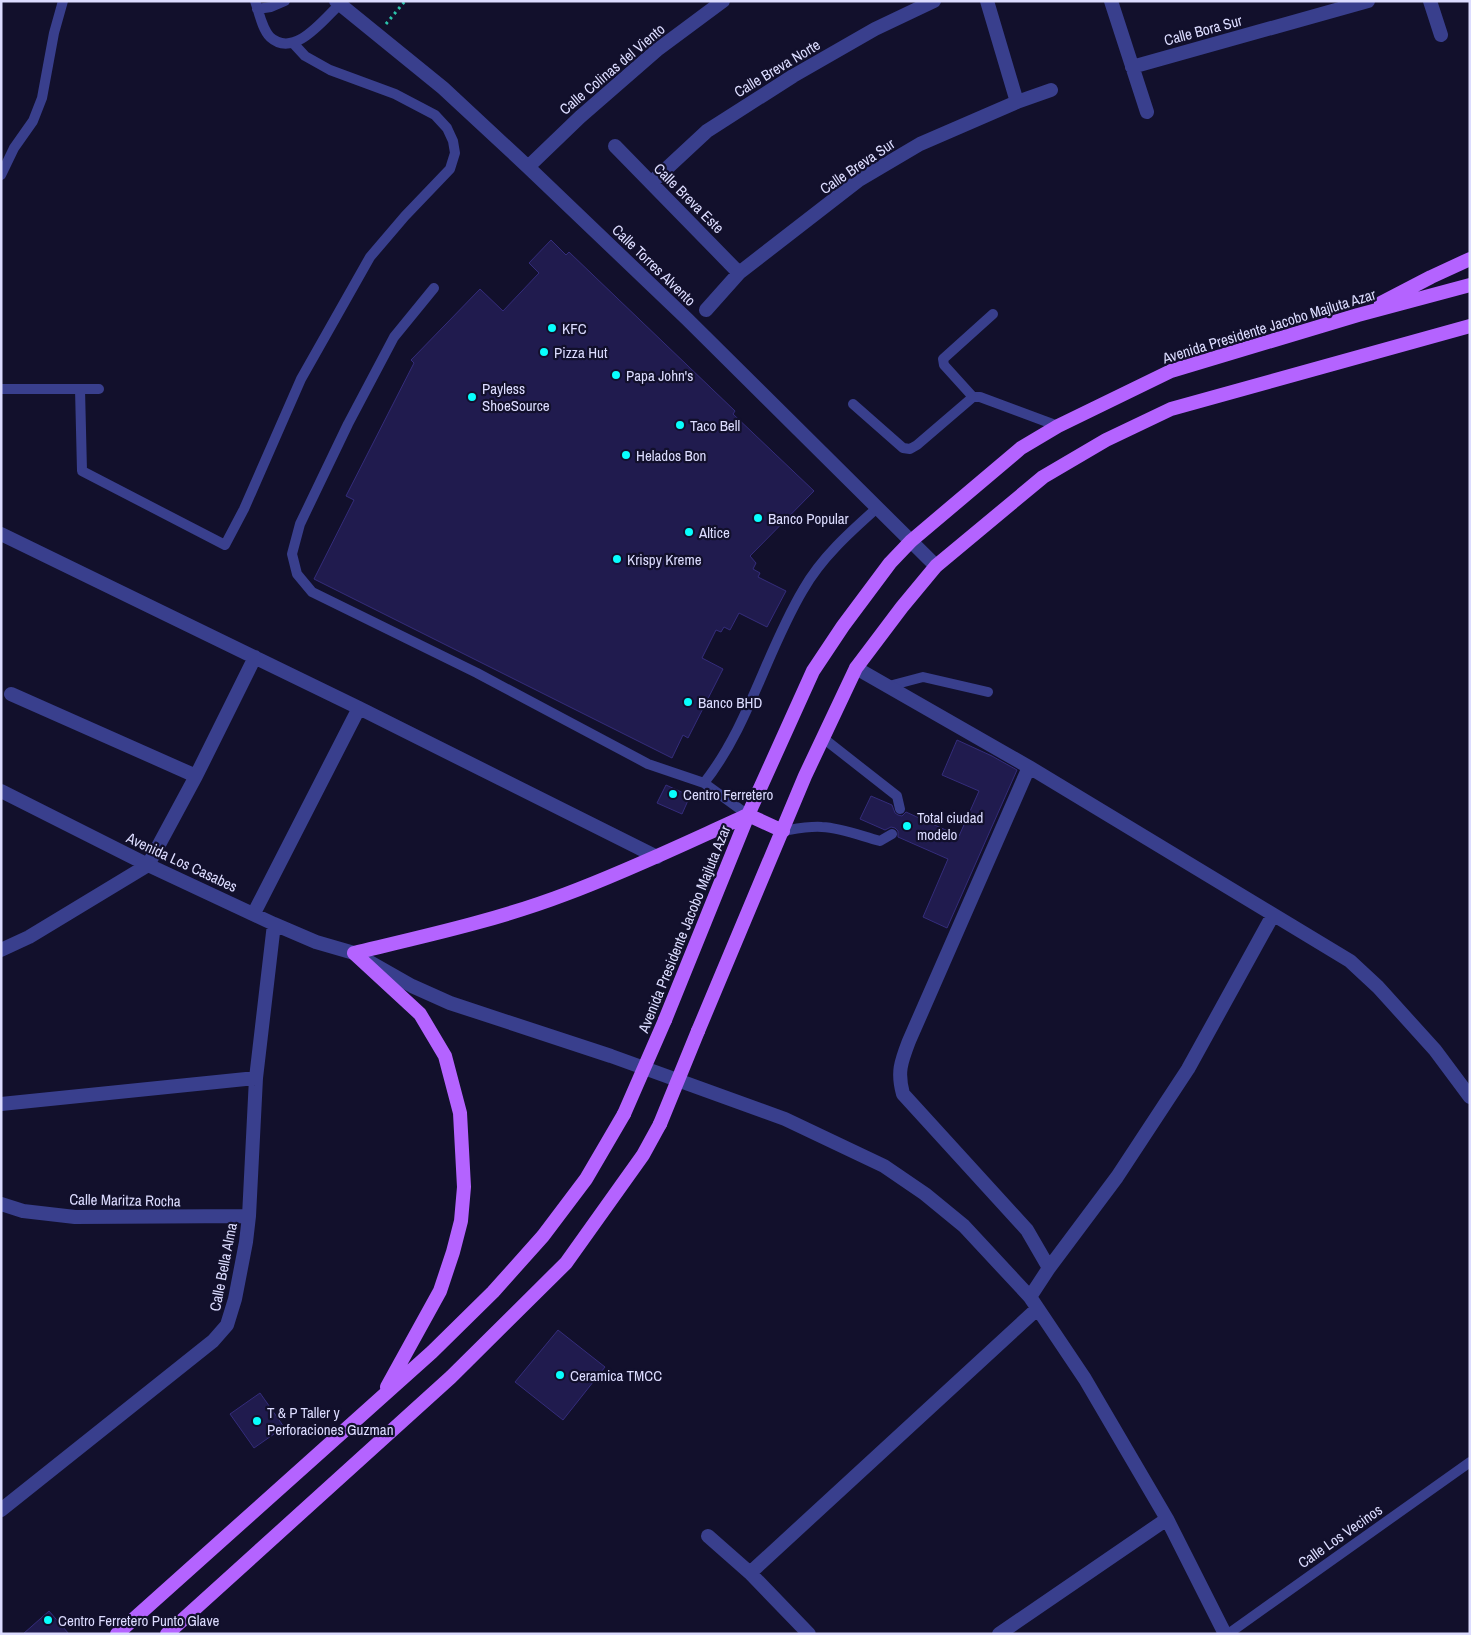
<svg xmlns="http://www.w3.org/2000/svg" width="1471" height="1635" viewBox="0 0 1471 1635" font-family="'Archivo Narrow',sans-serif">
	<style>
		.building { fill: #201b4e; stroke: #342c7b }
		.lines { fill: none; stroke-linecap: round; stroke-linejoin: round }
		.path { stroke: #2bc4ab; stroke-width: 3; stroke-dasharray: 2.5 4; stroke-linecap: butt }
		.service { stroke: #393f8d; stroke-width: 10 }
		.minor { stroke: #393f8d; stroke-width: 14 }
		.primary { stroke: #b463ff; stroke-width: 14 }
		.primary-bridge { stroke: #b463ff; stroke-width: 14 }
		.poi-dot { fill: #08fffe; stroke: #12102c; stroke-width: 2 }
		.labels { text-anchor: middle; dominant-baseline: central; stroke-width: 4.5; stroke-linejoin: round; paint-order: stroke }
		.street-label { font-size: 15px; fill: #dcdcff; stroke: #12102c }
		.poi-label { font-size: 15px; fill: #dcdcff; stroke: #12102c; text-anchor: start }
	</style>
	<rect width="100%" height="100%" fill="#12102c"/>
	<path class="building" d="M 551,240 L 566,255 L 569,252 L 735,411 L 733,414 L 814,491 L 750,556 L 756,563 L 753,569 L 760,573 L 758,577 L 786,591 L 767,627 L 739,613 L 730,630 L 724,627 L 721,632 L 716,630 L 702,658 L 723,669 L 688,738 L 683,735 L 672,758 L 314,579 L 354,500 L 346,496 L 414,363 L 411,360 L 480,289 L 503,311 L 539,273 L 529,263 Z
		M 957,740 L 992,756 L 1017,770 L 947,928 L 923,917 L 948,859 L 898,837 L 898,831 L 895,828 L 891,827 L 885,830 L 860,819 L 871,796 L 892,805 L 895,813 L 898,815 L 902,816 L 906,812 L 959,836 L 979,791 L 942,775 Z
		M 666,785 L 690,796 L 682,814 L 657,803 Z
		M 558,1330 L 605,1367 L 563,1420 L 515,1382 Z
		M 260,1393 L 284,1427 L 254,1448 L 230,1414 Z
		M 49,1611 L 69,1634 L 23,1634 Z"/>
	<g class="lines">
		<path class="path" d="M 386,24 L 405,1"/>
		<path class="service" d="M 255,1 C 259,12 262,29 270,37 C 294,59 323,20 339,5
			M 257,9 L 271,7 L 285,1
			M 1,175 L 14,148 L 33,121 L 42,98 L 54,33 L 63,1
			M 434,288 L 394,337 L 348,424 L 300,524 L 292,554 L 297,574 L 312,592 L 477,673 L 648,764 L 704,783 L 748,815
			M 1,389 L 99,389
			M 80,389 L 82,471 L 225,545 L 244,509 L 301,379 L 370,257 L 405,216 L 450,169 L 455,153 L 453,141 L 447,128 L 435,115 L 395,94 L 330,70 L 305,56 L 293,43
			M 973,397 L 944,365 L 943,359 L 993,314
			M 853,404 L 903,448 L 910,449 L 917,445 L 973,397 L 980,397 L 1058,426
			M 889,686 L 923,677 L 988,692
			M 823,738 L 897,796 L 900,809
			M 704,783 C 749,726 766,652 803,590 C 821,558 850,532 877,508
			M 783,831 C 795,829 809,826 822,827 C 842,828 861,836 880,841 L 892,834
			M 1228,1634 L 1470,1462"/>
		<path class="minor" d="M 336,1 L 443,88 L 528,167 L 687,319 L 936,566
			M 987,1 L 1017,102
			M 1111,1 L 1147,112
			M 1430,1 L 1441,35
			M 1132,67 L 1368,1
			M 615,146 L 739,273
			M 528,167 L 580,117 L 657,50 L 723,1
			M 651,183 L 707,131 L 793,76 L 875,29 L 934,1
			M 706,310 L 739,273 L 859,180 L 920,144 L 1017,102 L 1051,90
			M 1,534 L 359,708 L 657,857
			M 856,668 L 1029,767 L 1350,961 L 1378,987 L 1435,1050 L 1470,1097
			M 11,694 L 196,776
			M 1029,767 L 909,1041 C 901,1062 897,1072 903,1094 L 1027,1230 L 1049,1268 L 1030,1297
			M 1,791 L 148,865 L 274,924 L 316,942 L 354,953 L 412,986 L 450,1003 L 611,1056 L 785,1119 L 884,1166 L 925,1194 L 964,1226 L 1030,1297 L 1085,1379 L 1167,1519 L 1225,1634
			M 254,913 L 359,708
			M 1,950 L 29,937 L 148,865 L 196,776 L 255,657
			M 1,1104 L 256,1078
			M 1,1204 L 23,1211 L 75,1217 L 249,1216
			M 1049,1268 L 1117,1177 L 1188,1069 L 1273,915
			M 1,1510 L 213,1341 L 227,1325 L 235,1299 L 246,1242 L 249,1216 L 256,1078 L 274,924
			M 708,1536 L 750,1573 L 809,1634
			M 750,1573 L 1037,1309
			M 999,1634 L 1167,1519"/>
		<path class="primary" d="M 1381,303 L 1431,277 L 1470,259
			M 354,953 L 420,1014 L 445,1056 L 460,1113 L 464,1187 L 461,1221 L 453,1252 L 440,1291 L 387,1387
			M 354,953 C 425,936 498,920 566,894 C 628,871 688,842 748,815 L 783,831
			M 665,1020 L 748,815 L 813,671 L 843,626 L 890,563 L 911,541 L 1021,448 L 1058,426 L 1171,371 L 1358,315 L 1470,285
			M 698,1031 L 805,776 L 856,668 L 902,607 L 936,566 L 1043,477 L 1106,440 L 1171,409 L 1470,326
			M 117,1634 L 432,1352 L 493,1292 L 543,1236 L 586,1179 L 624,1114
			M 167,1634 L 451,1377 L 566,1263 L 643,1155 L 660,1124"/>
		<path class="primary-bridge" d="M 624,1114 L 665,1020
			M 660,1124 L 698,1031"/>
	</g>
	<g class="poi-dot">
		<circle cx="552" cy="328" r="5"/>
		<circle cx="544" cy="352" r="5"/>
		<circle cx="616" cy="375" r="5"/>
		<circle cx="472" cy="397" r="5"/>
		<circle cx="680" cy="425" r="5"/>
		<circle cx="626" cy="455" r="5"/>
		<circle cx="758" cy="518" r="5"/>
		<circle cx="689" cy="532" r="5"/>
		<circle cx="617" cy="559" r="5"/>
		<circle cx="688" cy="702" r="5"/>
		<circle cx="673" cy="794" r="5"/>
		<circle cx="907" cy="826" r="5"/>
		<circle cx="560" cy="1375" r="5"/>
		<circle cx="257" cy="1421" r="5"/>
		<circle cx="48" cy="1620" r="5"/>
	</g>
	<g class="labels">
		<g class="street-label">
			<text transform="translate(1203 30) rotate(-15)">Calle Bora Sur</text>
			<text transform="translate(777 68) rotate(-31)">Calle Breva Norte</text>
			<text transform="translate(612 69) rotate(-40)">Calle Colinas del Viento</text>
			<text transform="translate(857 166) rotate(-34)">Calle Breva Sur</text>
			<text transform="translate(689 198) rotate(45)">Calle Breva Este</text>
			<text transform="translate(654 265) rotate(44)">Calle Torres Alvento</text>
			<text transform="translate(1269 326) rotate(-17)">Avenida Presidente Jacobo Majluta Azar</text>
			<text transform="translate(182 862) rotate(25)">Avenida Los Casabes</text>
			<text transform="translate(684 929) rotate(-68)">Avenida Presidente Jacobo Majluta Azar</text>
			<text transform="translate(125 1200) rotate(1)">Calle Maritza Rocha</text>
			<text transform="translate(223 1267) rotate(-79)">Calle Bella Alma</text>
			<text transform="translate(1340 1536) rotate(-35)">Calle Los Vecinos</text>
		</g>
		<g class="poi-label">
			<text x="562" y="328">KFC</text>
			<text x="554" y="352">Pizza Hut</text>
			<text x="626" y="375">Papa John's</text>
			<text x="482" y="388">Payless<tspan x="482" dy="17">ShoeSource</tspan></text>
			<text x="690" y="425">Taco Bell</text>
			<text x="636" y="455">Helados Bon</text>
			<text x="768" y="518">Banco Popular</text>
			<text x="699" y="532">Altice</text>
			<text x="627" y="559">Krispy Kreme</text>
			<text x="698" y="702">Banco BHD</text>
			<text x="683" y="794">Centro Ferretero</text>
			<text x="917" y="817">Total ciudad<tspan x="917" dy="17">modelo</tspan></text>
			<text x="570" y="1375">Ceramica TMCC</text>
			<text x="267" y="1412">T &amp; P Taller y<tspan x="267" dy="17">Perforaciones Guzman</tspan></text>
			<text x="58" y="1620">Centro Ferretero Punto Glave</text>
		</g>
	</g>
	<rect width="1471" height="1635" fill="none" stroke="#dcdcff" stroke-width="5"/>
</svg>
